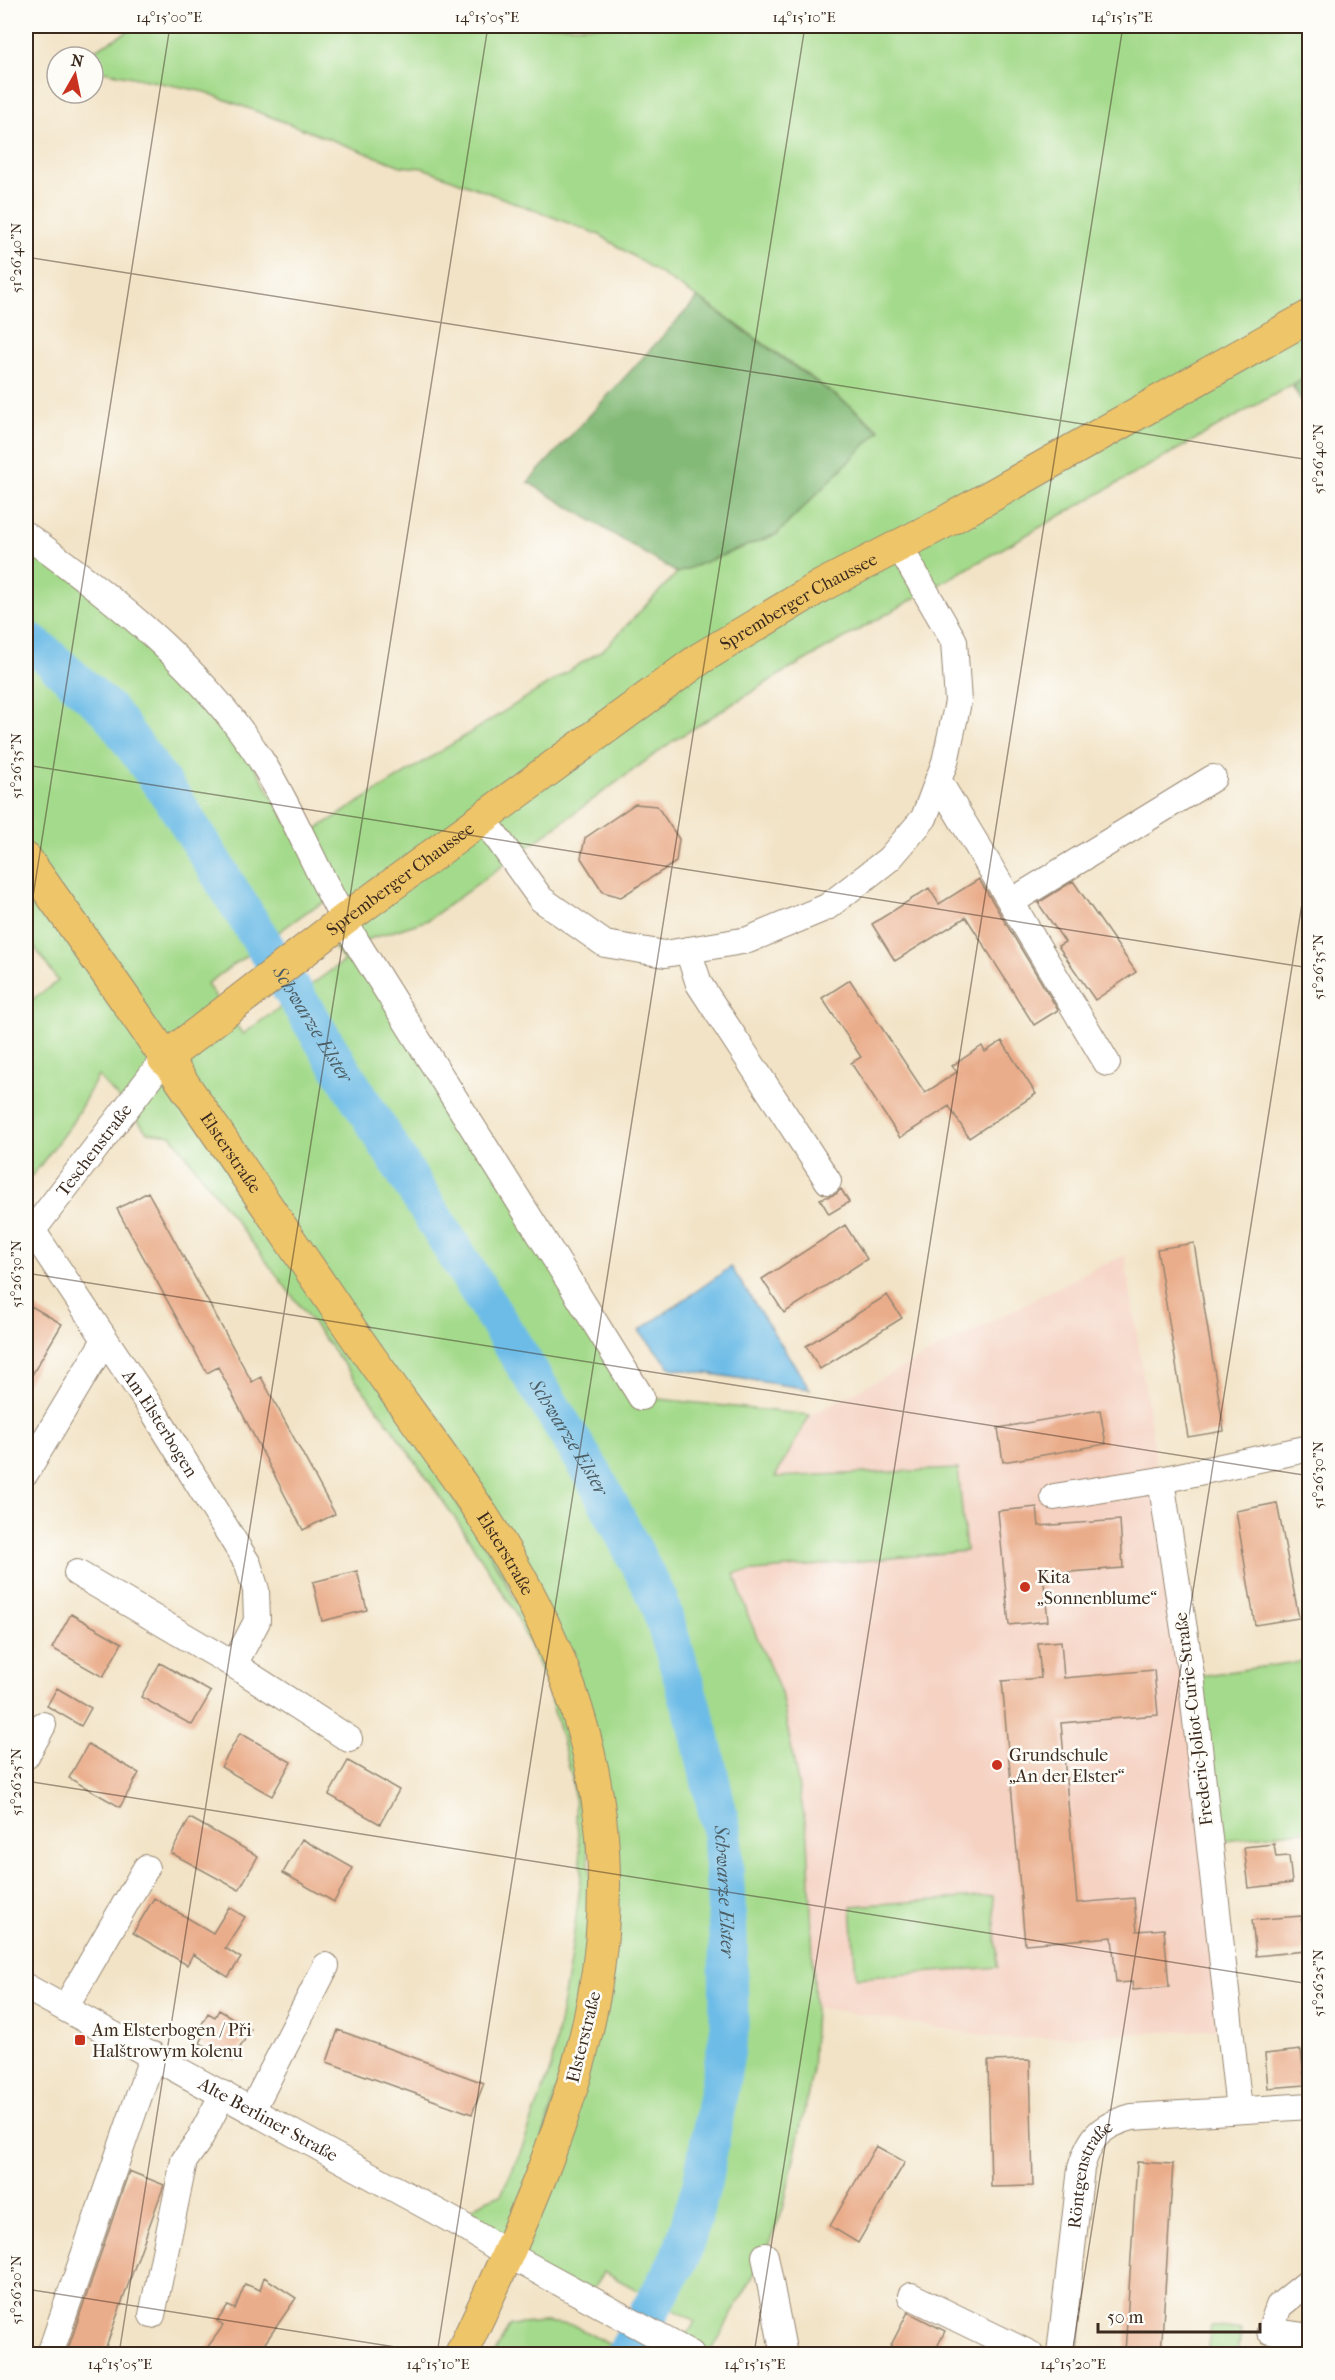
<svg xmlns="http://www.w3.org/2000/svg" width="1335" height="2380" viewBox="0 0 1335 2380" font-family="'IM FELL French Canon',serif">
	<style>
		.built { fill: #f5d2c2 }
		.green { fill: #a4da8b; stroke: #708254; stroke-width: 1.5 }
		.forest { fill: #83ba77; stroke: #5f724a; stroke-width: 1.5 }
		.water { fill: #6dbce7; stroke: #547382; stroke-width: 1.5 }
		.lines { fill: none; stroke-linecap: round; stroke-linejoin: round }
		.river { stroke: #6dbce7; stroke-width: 39 }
		.building { fill: #eaad8b }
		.minor-casing { stroke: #968672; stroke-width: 28 }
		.major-casing { stroke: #968672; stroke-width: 34 }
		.minor { stroke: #fff; stroke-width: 26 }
		.major { stroke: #eec569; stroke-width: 32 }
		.ticks { fill: none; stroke: #3b2a1e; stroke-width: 1.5; stroke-opacity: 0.45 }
		.poi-dot { fill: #c8321e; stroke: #fdfcf7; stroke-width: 2 }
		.labels { text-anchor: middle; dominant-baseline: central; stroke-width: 5; stroke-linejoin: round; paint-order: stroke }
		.street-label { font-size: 18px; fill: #3b2a1e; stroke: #fdfcf7 }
		.poi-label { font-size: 18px; fill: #3b2a1e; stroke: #fdfcf7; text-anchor: start }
		.water-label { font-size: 20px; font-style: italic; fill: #4c5d64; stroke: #fdfcf7 }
		.neatline { fill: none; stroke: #3b2a1e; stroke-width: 2 }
		.ticks-label { font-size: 15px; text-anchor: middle; fill: #3b2a1e }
	</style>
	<rect width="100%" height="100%" fill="#fdfcf7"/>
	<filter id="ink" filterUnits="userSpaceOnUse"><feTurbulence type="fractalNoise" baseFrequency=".0167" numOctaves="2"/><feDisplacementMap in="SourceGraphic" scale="12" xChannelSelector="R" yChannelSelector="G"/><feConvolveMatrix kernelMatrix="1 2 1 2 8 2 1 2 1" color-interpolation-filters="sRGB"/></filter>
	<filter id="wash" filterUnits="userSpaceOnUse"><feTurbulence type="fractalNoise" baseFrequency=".008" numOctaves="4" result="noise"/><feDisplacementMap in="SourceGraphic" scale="24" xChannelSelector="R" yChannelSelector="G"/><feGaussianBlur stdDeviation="1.35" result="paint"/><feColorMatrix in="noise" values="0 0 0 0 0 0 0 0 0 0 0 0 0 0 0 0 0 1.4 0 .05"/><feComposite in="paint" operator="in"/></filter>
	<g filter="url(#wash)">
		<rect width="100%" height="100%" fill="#f2e3c6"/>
		<path class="built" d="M 1125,1255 L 1159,1480 L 1230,2029 L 1005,2039 L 816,2007 L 808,1837 L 781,1693 L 749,1618 L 734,1573 L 966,1551 L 958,1469 L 775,1477 L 810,1415 L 1091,1270 Z"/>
		<path class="green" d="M 138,26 L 1309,26 L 1309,312 L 819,583 L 345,917 L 305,836 L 604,649 L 677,573 L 777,534 L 880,430 L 852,407 L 714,308 L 600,235 L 423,168 L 401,166 L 205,92 L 93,69 L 93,57 L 82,57 Z
			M 1309,319 L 1309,375 L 779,675 L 673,741 L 428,920 L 357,943 L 641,1397 L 810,1415 L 775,1477 L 958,1469 L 966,1551 L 734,1573 L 749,1618 L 781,1693 L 808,1837 L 815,2007 L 812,2074 L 783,2209 L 764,2256 L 710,2354 L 693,2354 L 681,2348 L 695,2321 L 604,2272 L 588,2297 L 510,2254 L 606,1913 L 562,1664 L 167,1059 L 226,1012 L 243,1034 L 344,961 L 326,935 L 703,662 Z
			M 26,536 L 226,716 L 331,899 L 308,911 L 207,984 L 225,1011 L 164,1057 L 26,856 Z
			M 26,863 L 162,1059 L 125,1105 L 98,1076 L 72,1123 L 33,1175 L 26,1176 L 26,1004 L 58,981 L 26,935 Z
			M 164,1063 L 421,1431 L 572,1701 L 599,1959 L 509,2254 L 462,2223 C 472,2205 481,2200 501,2195 L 522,2148 L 551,2068 L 570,1962 L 582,1871 L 572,1778 L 547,1685 L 514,1610 L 459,1524 L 391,1427 L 171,1135 L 147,1132 L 126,1106 Z
			M 1309,1660 L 1309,1830 L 1209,1842 L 1193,1677 Z
			M 993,1896 L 998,1967 L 856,1978 L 851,1906 Z
			M 544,2322 L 573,2325 L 627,2354 L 494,2354 L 510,2325 Z
			M 1211,2326 L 1241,2330 L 1238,2354 L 1207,2354 Z"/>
		<path class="forest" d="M 698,298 L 851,407 L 879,431 L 777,534 L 677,573 L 528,482 Z
			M 1309,375 L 1309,413 L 1292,386 Z"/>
		<path class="water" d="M 731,1267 L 810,1389 L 671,1368 L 639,1331 Z"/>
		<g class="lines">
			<path class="river" id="s1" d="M 26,640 L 45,654 L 110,712 L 175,802 L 594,1476 L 658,1599 L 698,1727 L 722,1831 L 728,1937 L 729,2033 L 702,2184 L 681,2255 L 626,2354"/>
		</g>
		<g id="blocks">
			<path class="building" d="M 635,804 L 657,806 L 679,839 L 676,862 L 621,897 L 603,892 L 581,858 L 585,838 Z
				M 979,879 L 1058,1010 L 1034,1025 L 966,917 L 895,961 L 872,924 L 929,888 L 939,904 Z
				M 1073,881 L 1136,972 L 1095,1000 L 1058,946 L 1065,942 L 1038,903 Z
				M 850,980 L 925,1093 L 957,1072 L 952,1066 L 982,1046 L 985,1052 L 1002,1041 L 1036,1094 L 969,1138 L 949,1106 L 900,1138 L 851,1063 L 861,1057 L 822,998 Z
				M 841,1189 L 849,1202 L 829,1214 L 820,1199 L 836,1194 Z
				M 148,1192 L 252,1382 L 261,1377 L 335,1514 L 303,1530 L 218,1367 L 207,1373 L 117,1209 Z
				M 845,1225 L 867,1259 L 784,1313 L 762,1279 Z
				M 1194,1243 L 1224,1431 L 1188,1437 L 1157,1249 Z
				M 887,1295 L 902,1318 L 820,1369 L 806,1346 Z
				M 31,1306 L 62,1324 L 26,1385 L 26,1316 Z
				M 1100,1410 L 1106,1444 L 1003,1462 L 998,1428 Z
				M 1277,1503 L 1299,1618 L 1255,1625 L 1236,1511 Z
				M 1037,1507 L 1039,1526 L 1120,1520 L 1123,1568 L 1043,1574 L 1048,1621 L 1009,1625 L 998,1511 Z
				M 357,1571 L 367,1610 L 322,1621 L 313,1582 Z
				M 71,1614 L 122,1643 L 103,1677 L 52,1648 Z
				M 1061,1641 L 1064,1678 L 1154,1670 L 1158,1715 L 1061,1723 L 1077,1903 L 1134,1898 L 1137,1931 L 1164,1929 L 1169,1987 L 1133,1990 L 1132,1982 L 1116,1983 L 1112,1937 L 1025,1944 L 1002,1681 L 1041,1678 L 1038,1643 Z
				M 160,1663 L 211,1692 L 192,1725 L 141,1697 Z
				M 57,1688 L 91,1708 L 81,1726 L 47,1706 Z
				M 240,1733 L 291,1762 L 272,1796 L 221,1767 Z
				M 88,1744 L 139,1773 L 120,1807 L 69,1778 Z
				M 348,1761 L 399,1790 L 380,1824 L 329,1795 Z
				M 190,1818 L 258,1856 L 239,1890 L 171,1853 Z
				M 302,1839 L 353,1868 L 334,1902 L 283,1873 Z
				M 1274,1844 L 1276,1857 L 1289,1856 L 1292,1883 L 1249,1888 L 1244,1847 Z
				M 154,1898 L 213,1933 L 229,1907 L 245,1917 L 225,1948 L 241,1958 L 228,1977 L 193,1954 L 187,1965 L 133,1933 Z
				M 1301,1916 L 1305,1951 L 1256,1956 L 1252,1920 Z
				M 219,2010 L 251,2029 L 232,2061 L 200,2043 L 203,2037 L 197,2033 L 208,2013 L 215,2017 Z
				M 338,2030 L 484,2083 L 472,2114 L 327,2062 Z
				M 1301,2050 L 1305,2085 L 1268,2088 L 1265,2054 Z
				M 1030,2060 L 1033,2186 L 991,2187 L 988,2061 Z
				M 876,2146 L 905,2162 L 858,2243 L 830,2226 Z
				M 1137,2162 L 1173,2164 L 1161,2355 L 1125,2353 Z
				M 129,2171 L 164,2185 L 103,2355 L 66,2355 Z
				M 264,2277 L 296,2298 L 263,2346 L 260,2345 L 254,2355 L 202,2355 L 223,2326 L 217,2321 L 228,2306 L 235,2309 L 245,2284 L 260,2290 Z
				M 908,2312 L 945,2331 L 933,2355 L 886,2355 Z"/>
		</g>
	</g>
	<g filter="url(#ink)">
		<use href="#blocks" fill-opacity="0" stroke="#968672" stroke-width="1.5"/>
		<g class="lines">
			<g class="minor-casing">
				<g id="minor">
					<path d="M 26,535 C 115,599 205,670 264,765 C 299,823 323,888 359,946 C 453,1096 548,1246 641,1397"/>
					<path d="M 938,780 L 1107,1063"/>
					<path d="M 483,818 L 541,899 L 605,944 L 665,954 L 748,940 L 827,907 L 889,859 L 924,818 L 945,762 L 958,702 L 954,641 L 899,546"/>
					<path d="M 1011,902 L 1213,778"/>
					<path d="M 688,950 L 699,984 L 828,1181"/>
					<path id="s2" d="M 26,1221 L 155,1414 L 248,1564 L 256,1590 L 257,1621 L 234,1665 L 77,1573"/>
					<path id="s3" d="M 26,1239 L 164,1059"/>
					<path d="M 26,1472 L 105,1340"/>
					<path d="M 1054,1497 L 1161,1480"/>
					<path d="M 234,1665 L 349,1739"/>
					<path d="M 26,1756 L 43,1725"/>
					<path id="s4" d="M 26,1987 L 461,2225 L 509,2255 L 691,2354"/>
					<path d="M 65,2008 L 146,1868"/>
					<path d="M 252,2110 L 326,1966"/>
					<path d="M 1239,2110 L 1191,1675 L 1161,1480 L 1310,1448"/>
					<path d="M 765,2256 L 783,2350 L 781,2354"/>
					<path d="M 1310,2281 L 1279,2306 L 1270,2331 L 1310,2337"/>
					<path d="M 911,2296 L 1030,2354"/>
					<path d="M 152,2315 L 184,2161 L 199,2140 L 223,2094"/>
					<path d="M 50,2354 L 153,2055"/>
					<path id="s5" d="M 1060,2354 L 1081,2168 C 1090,2137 1100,2126 1132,2117 L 1310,2106"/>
				</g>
			</g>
			<g class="major-casing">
				<g id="major">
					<path id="s6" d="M 26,859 C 138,1015 246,1175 354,1334 C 418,1427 498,1523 544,1625 C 668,1894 580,2107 461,2354"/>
					<path id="s7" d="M 164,1059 L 344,920 L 701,658 L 821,586 L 945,522 L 1310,316"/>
				</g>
			</g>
			<use href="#minor" class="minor"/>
			<use href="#major" class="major"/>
		</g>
	</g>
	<path class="ticks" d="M 26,257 L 1310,460M 26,765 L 1310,968M 26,941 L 170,26M 26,1273 L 1310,1476M 26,1781 L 1310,1984M 26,2289 L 440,2354M 119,2354 L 488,26M 437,2354 L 805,26M 754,2354 L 1123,26M 1072,2354 L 1310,853"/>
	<g class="poi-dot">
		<circle cx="1025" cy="1587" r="6"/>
		<circle cx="997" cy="1765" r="6"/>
		<rect x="74" y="2034" width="12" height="12" rx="3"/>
	</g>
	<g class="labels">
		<g class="street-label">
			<text stroke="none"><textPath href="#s7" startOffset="783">Spremberger Chaussee</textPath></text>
			<text stroke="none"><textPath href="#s7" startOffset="297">Spremberger Chaussee</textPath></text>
			<text stroke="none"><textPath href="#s3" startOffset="112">Teschenstraße</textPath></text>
			<text stroke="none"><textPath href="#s6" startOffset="358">Elsterstraße</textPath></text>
			<text stroke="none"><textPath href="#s2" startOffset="243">Am Elsterbogen</textPath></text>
			<text stroke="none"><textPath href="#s6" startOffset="844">Elsterstraße</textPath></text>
			<text transform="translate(1194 1719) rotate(-97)">Frederic-Joliot-Curie-Straße</text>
			<text transform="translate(584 2037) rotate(-76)">Elsterstraße</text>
			<text stroke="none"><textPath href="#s4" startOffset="276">Alte Berliner Straße</textPath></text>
			<text stroke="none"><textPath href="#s5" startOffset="184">Röntgenstraße</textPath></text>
		</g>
		<g class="poi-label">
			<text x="1037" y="1577">Kita<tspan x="1037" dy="21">„Sonnenblume“</tspan></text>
			<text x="1009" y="1755">Grundschule<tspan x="1009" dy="21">„An der Elster“</tspan></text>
			<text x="92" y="2030">Am Elsterbogen / Při<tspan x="92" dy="21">Halštrowym kolenu</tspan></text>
		</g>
		<g class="water-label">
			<text stroke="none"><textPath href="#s1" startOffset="483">Schwarze Elster</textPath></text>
			<text stroke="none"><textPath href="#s1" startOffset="969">Schwarze Elster</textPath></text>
			<text stroke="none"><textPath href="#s1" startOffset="1455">Schwarze Elster</textPath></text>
		</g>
	</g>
	<rect width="1335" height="2380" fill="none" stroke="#fdfcf7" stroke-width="66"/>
	<g transform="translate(75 75) rotate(9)"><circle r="28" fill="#fdfcf7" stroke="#afa8a0" stroke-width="1.5"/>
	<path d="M0-4.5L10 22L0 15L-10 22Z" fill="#c8321e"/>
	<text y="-9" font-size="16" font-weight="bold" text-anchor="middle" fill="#3b2a1e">N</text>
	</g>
	<path d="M1098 2323v9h162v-9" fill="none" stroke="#3b2a1e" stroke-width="3"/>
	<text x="1107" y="2323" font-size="18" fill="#3b2a1e" stroke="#fdfcf7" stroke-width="4.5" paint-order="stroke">50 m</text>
	<rect x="33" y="33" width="1269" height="2314" class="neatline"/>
	<g class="ticks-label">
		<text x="169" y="22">14°15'00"E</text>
		<text x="487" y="22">14°15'05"E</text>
		<text x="804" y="22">14°15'10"E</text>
		<text x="1122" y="22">14°15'15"E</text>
		<text transform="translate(16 258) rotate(-90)" y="5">51°26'40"N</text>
		<text transform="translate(1318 459) rotate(-90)" y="5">51°26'40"N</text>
		<text transform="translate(16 766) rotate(-90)" y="5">51°26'35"N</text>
		<text transform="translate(1318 967) rotate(-90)" y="5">51°26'35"N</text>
		<text transform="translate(16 1274) rotate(-90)" y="5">51°26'30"N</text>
		<text transform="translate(1318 1475) rotate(-90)" y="5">51°26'30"N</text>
		<text transform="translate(16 1782) rotate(-90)" y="5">51°26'25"N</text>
		<text transform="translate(1318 1983) rotate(-90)" y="5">51°26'25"N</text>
		<text transform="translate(16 2290) rotate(-90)" y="5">51°26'20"N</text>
		<text x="120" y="2369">14°15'05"E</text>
		<text x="438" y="2369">14°15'10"E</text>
		<text x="755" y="2369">14°15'15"E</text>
		<text x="1073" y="2369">14°15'20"E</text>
	</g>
</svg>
